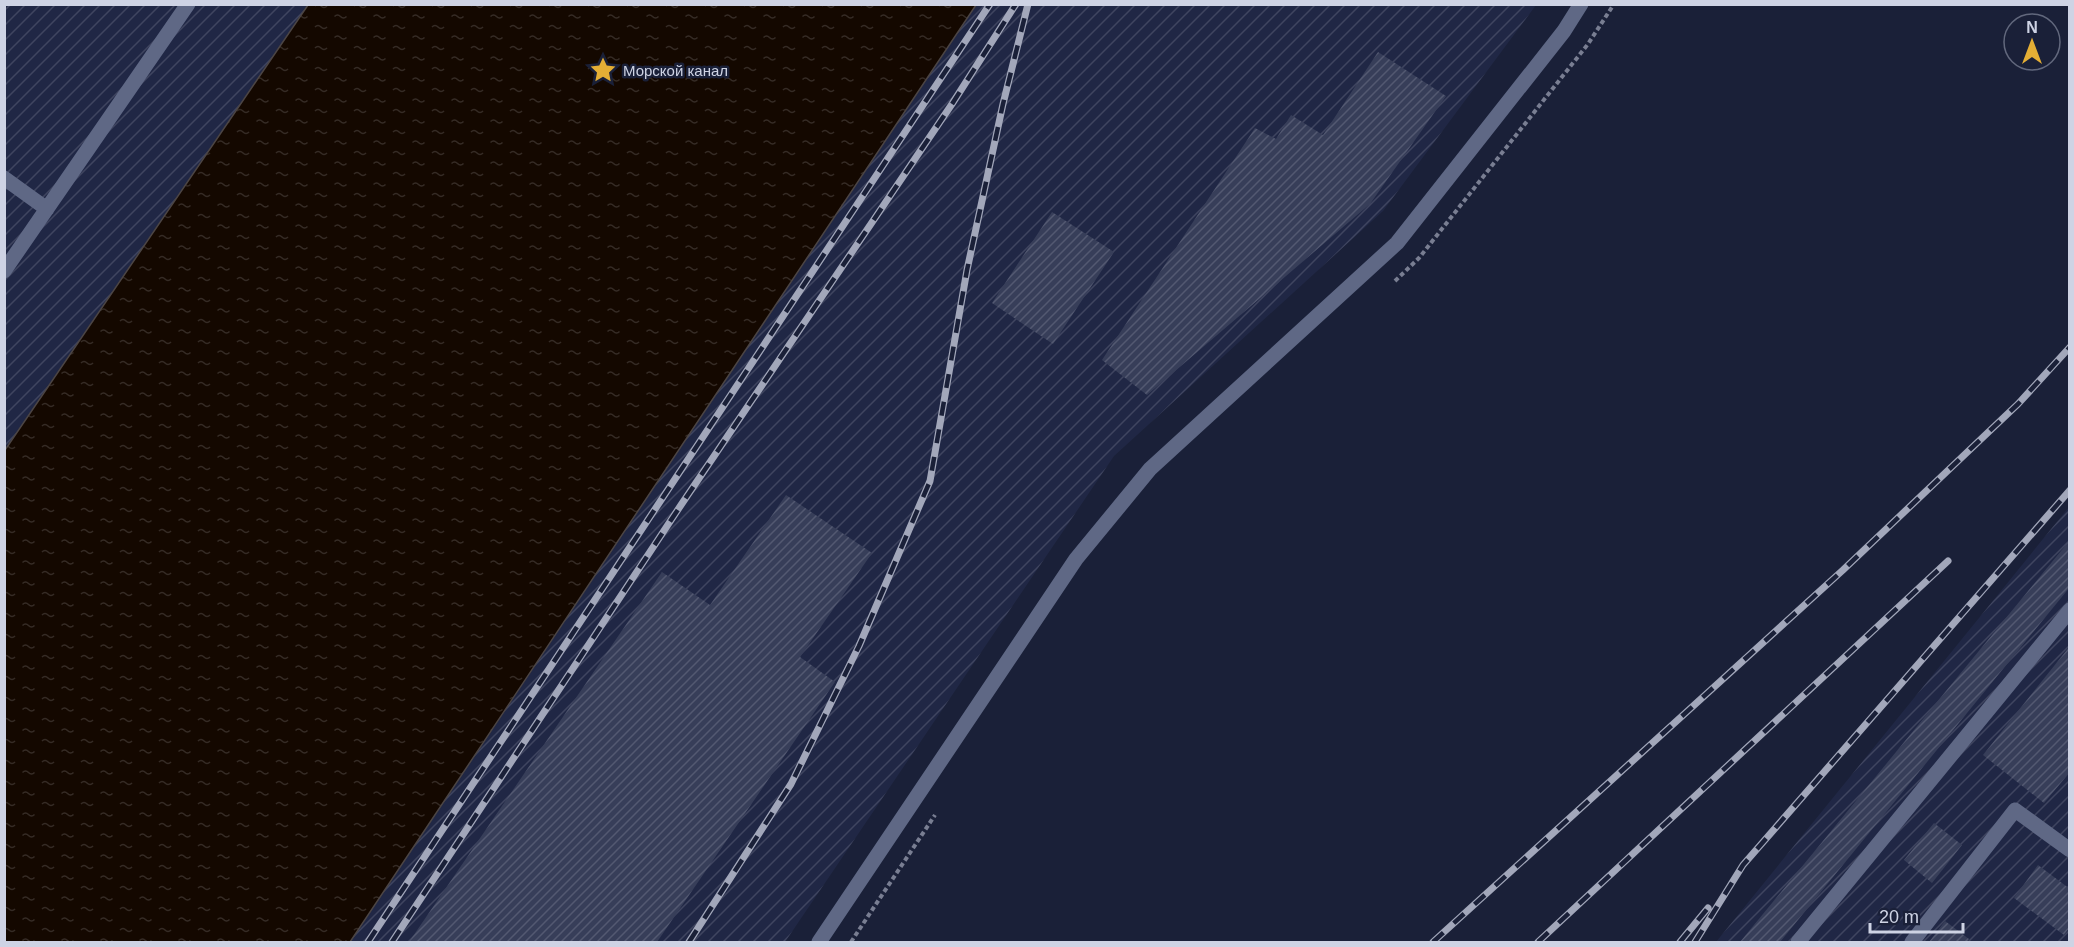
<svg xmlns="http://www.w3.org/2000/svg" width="2074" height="947" viewBox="0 0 2074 947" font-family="Helvetica,sans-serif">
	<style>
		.industrial { fill: url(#industrial-furrows) }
		.water { fill: url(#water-ripples); stroke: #4c4544; stroke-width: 1.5 }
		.building { fill: url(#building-hatch) }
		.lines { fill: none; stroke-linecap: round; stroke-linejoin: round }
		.path { stroke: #797e92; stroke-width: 4; stroke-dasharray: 4.5 3; stroke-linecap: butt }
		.minor { stroke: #5f6885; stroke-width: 15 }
		.rail-casing { stroke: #a2a7ba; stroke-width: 7 }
		.rail { stroke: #1a2038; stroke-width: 4.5; stroke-dasharray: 14; stroke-linecap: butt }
		.labels { text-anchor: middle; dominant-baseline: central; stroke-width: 5; stroke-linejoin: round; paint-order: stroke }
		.poi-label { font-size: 15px; fill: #ced3e4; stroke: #1a2038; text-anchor: start }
	</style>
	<defs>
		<pattern id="industrial-furrows" width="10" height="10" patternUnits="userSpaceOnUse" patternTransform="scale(1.5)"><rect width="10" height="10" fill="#202745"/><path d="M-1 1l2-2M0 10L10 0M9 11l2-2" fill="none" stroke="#3f4560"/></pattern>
		<pattern id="water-ripples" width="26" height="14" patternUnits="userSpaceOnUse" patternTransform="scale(1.5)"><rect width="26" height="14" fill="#140800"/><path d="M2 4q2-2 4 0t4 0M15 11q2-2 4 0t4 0" fill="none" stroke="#352b25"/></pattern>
		<pattern id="building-hatch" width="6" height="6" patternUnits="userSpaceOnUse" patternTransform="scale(1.5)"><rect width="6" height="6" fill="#373e59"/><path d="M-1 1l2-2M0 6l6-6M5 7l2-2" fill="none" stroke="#535971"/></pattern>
	</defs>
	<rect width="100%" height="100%" fill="#1a2038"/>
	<path class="industrial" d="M 5,5 L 308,5 L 5,450 Z
		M 976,5 L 1536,5 L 1383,211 L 1114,456 L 785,942 L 350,942 Z
		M 2069,507 L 2069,942 L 1716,942 Z"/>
	<path class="water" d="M 308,5 L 976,5 L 350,942 L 5,942 L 5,450 Z"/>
	<path class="building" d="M 1378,52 L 1446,96 L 1370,204 L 1147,395 L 1102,360 L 1255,128 L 1276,139 L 1291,115 L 1323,135 Z
		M 1052,212 L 1114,252 L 1053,344 L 992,303 Z
		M 786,495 L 872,553 L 800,657 L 835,682 L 657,942 L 409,942 L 662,572 L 710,605 Z
		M 2070,540 L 2070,587 L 1780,942 L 1740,942 Z
		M 2070,646 L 2070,772 L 2044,803 L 1983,755 Z
		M 1934,823 L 1962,845 L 1932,883 L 1904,860 Z
		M 2038,865 L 2070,889 L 2070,927 L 2064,935 L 2014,898 Z
		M 1945,921 L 1969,939 L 1967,942 L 1929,942 Z"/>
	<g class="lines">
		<path class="path" d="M 1395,281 L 1419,258 L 1588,44 L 1614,4
			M 851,942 L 935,815"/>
		<path class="minor" d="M 4,178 L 47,209
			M 4,271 L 188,4
			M 819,942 L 1076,559 L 1150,469 L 1397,243 L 1564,31 L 1581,4
			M 1798,942 L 2070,610
			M 1912,942 L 2015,810 L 2070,850"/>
		<g class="rail-casing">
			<path id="rail" d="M 368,942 L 990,4
				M 392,942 L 681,505 L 952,104 L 1016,4
				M 689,942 L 791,784 L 859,646 L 930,481 L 967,270 L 1003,104 L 1028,4
				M 1433,942 L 1843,570 L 2018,404 L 2070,347
				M 1538,942 L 1948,561
				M 1680,942 L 1708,908
				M 1695,942 L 1743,865 L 2070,490"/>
		</g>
		<use href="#rail" class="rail"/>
	</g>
	<defs>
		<g id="sight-bare" transform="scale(2.07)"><path d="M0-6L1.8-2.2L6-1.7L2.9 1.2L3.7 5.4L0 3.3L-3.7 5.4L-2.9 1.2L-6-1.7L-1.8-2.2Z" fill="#e4ae35" stroke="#1a2038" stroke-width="2.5" paint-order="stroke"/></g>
	</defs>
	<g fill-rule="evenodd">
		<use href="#sight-bare" x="603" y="70"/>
	</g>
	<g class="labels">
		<g class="poi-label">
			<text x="623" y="70">Морской канал</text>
		</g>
	</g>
	<rect width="2074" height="947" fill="none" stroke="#ced3e4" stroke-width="12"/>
	<g transform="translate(2032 42)"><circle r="28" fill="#1a2038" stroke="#62687d" stroke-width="1.5"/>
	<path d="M0-4.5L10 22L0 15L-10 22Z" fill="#e4ae35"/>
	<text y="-9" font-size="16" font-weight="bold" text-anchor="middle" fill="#ced3e4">N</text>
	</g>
	<path d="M1870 923v9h93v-9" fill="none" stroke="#ced3e4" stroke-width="3"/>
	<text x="1879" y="923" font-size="18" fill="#ced3e4" stroke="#1a2038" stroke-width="4.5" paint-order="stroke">20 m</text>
</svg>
